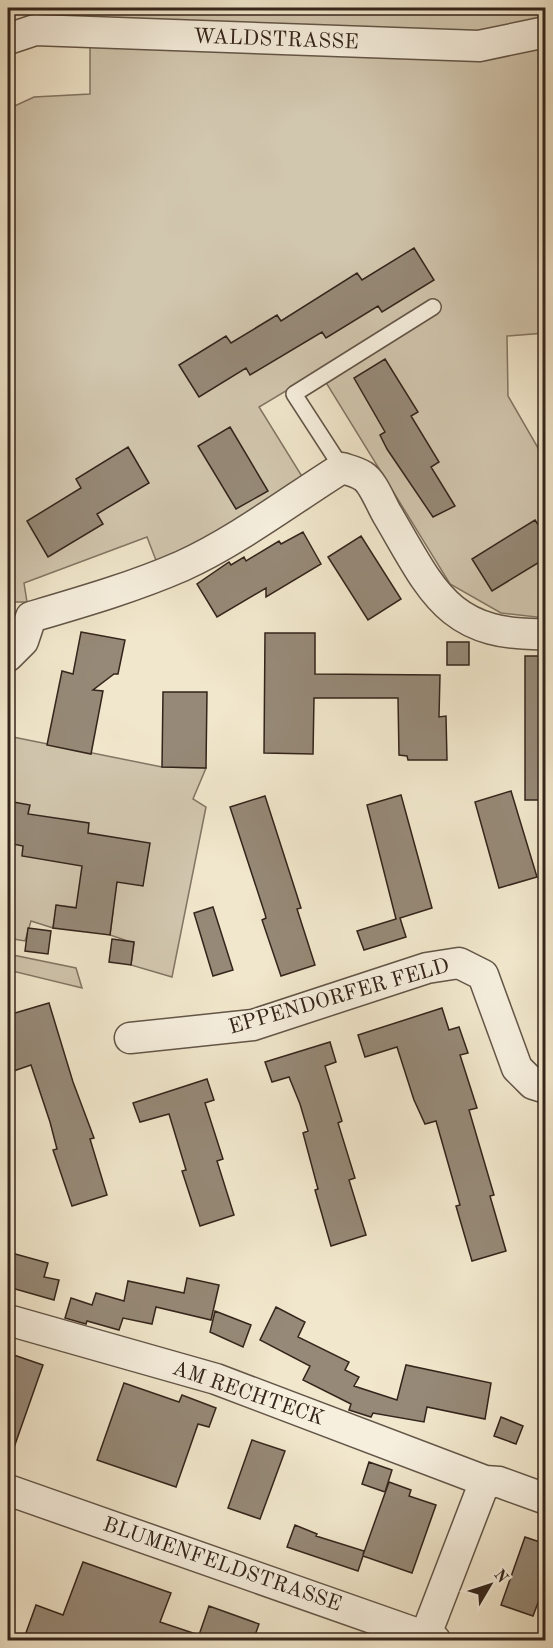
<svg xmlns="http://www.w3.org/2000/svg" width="553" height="1648" viewBox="0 0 553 1648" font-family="'Old Standard TT',serif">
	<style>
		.green { fill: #d1c6ae; stroke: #827564; stroke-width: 1.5 }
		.building { fill: #968977; stroke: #34241b; stroke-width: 1.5 }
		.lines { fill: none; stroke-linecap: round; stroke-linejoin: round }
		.lane-casing { stroke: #635547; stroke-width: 18 }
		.street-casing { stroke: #635547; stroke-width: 33 }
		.lane { stroke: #f6efde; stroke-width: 15 }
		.street { stroke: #f6efde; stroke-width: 30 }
		.labels { text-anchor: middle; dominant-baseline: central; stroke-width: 4.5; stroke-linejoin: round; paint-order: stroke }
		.street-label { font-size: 21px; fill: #34241b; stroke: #f6efde }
	</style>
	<rect width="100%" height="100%" fill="#f1e7cc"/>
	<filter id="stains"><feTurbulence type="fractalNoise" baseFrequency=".00333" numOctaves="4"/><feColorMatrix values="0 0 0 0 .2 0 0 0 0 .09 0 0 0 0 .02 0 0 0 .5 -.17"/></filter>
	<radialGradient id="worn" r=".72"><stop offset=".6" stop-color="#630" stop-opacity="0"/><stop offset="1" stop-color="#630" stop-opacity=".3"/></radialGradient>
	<path class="green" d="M 87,8 L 546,8 L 545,29 L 523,34 L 87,22 Z
		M 545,45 L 545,333 L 507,336 L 508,396 L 545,460 L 545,618 L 501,613 L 450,584 L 319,371 L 259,407 L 303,478 L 200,542 L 157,563 L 147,537 L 24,583 L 27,602 L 8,602 L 8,109 L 34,97 L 90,94 L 90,46 Z
		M 8,736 L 162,767 L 206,768 L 193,799 L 206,807 L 172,977 L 131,965 L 134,943 L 110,935 L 113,912 L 57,905 L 53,928 L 31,921 L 25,941 L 8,938 Z
		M 8,954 L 76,968 L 82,988 L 8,970 Z"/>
	<path class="building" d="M 414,248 L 434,280 L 382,312 L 378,306 L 326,338 L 322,332 L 250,375 L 246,368 L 199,397 L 179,365 L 226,336 L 231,343 L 277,315 L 281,321 L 357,273 L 362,280 Z
		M 385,359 L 418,412 L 411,416 L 439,462 L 431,467 L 455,506 L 433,517 L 387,449 L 380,435 L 385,432 L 354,378 Z
		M 230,427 L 268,491 L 236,509 L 198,446 Z
		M 128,447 L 149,483 L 97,514 L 103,524 L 48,557 L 27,521 L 81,488 L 76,479 Z
		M 535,520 L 546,537 L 546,558 L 492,591 L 472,559 Z
		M 303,532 L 321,564 L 266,597 L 266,588 L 217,617 L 197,584 L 229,562 L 231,565 L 244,557 L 246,561 L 279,541 L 281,544 Z
		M 361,536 L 401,599 L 368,620 L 328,557 Z
		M 81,632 L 125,640 L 118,674 L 114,674 L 93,690 L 103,691 L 91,754 L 47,745 L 62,671 L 73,674 Z
		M 265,633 L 315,633 L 315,674 L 440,675 L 439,717 L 446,716 L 447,760 L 408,760 L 407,756 L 399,755 L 398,698 L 314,698 L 313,754 L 264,753 Z
		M 447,642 L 469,642 L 469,665 L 447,665 Z
		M 525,656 L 546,656 L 543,800 L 525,800 Z
		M 163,692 L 207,692 L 206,768 L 162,767 Z
		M 511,791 L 537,877 L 499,888 L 475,802 Z
		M 401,795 L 432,908 L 400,918 L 406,937 L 364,950 L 357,931 L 396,919 L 367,805 Z
		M 265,796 L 301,908 L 297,909 L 315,965 L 281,976 L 262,920 L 266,918 L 265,914 L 230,807 Z
		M 8,801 L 30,805 L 28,814 L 89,823 L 88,833 L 150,843 L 143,886 L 117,882 L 110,935 L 53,928 L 56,905 L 76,908 L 82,866 L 22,856 L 23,846 L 8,843 Z
		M 213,907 L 233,970 L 213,976 L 194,913 Z
		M 28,928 L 51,931 L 48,954 L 25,951 Z
		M 112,939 L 134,942 L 131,965 L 109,962 Z
		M 49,1003 L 73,1082 L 94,1138 L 90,1139 L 107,1195 L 72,1206 L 53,1150 L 57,1149 L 50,1122 L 31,1065 L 8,1073 L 8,1015 Z
		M 442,1008 L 449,1030 L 459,1027 L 468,1053 L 460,1055 L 477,1108 L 469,1110 L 494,1195 L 490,1196 L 506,1251 L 472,1261 L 456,1206 L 460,1205 L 436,1121 L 425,1124 L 414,1100 L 397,1047 L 365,1057 L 358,1035 Z
		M 330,1042 L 336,1062 L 325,1066 L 342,1121 L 338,1123 L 355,1178 L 349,1180 L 366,1235 L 331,1246 L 315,1190 L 318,1189 L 303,1133 L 308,1131 L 300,1104 L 289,1077 L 272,1082 L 265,1062 Z
		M 207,1079 L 214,1100 L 205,1103 L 223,1159 L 217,1161 L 234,1215 L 200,1226 L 182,1171 L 186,1170 L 169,1114 L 140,1122 L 133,1103 Z
		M 8,1252 L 48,1263 L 44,1277 L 59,1280 L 54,1300 L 8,1287 Z
		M 187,1278 L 219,1285 L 211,1320 L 156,1307 L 152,1324 L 123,1318 L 119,1330 L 87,1321 L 86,1324 L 65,1318 L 71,1298 L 92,1305 L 96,1293 L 124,1301 L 128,1281 L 184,1293 Z
		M 276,1307 L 305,1322 L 298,1337 L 349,1362 L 345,1370 L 359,1377 L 354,1386 L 397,1400 L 406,1365 L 491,1383 L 485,1419 L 427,1407 L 424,1422 L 373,1413 L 371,1417 L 349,1410 L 351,1404 L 303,1380 L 310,1366 L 260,1340 Z
		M 215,1311 L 251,1325 L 243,1347 L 210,1332 Z
		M 8,1353 L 43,1365 L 11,1456 L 8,1456 Z
		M 124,1383 L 179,1402 L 182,1395 L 216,1408 L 209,1427 L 198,1424 L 176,1487 L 97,1460 Z
		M 501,1417 L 523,1426 L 516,1444 L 494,1436 Z
		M 252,1440 L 285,1451 L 260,1519 L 228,1508 Z
		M 369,1462 L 392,1470 L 385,1492 L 362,1484 Z
		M 389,1482 L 411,1490 L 409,1496 L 436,1505 L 412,1573 L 363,1556 L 358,1571 L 287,1547 L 295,1525 L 317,1534 L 316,1536 L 364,1551 L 363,1555 Z
		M 525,1537 L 546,1544 L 546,1581 L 533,1616 L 501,1605 Z
		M 83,1562 L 171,1593 L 160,1622 L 199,1635 L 209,1606 L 259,1624 L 253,1641 L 23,1641 L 36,1605 L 63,1615 Z"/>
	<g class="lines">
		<g class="lane-casing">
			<path id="lane" d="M 342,468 L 294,394 L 433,307"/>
		</g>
		<g class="street-casing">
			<path id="street" d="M 8,39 L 35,30 L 479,46 L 546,32
				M 8,656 L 23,641 L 31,617 C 82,602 134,587 182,566 C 237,541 291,500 342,468 C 348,470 357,472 363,476 C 373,482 381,504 387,514 C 432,590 447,637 546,634
				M 130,1038 L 253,1025 L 427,968 L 459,963 L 483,975 L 517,1068 L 533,1084 L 546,1088
				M 8,1320 L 216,1379 L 485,1481 L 499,1482 L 546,1499
				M 8,1490 L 435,1640
				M 425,1637 L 485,1481"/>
		</g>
		<use href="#lane" class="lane"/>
		<use href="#street" class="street"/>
	</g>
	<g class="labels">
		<g class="street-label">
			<text transform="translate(276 40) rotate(2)">WALDSTRASSE</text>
			<text transform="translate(339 997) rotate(-16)">EPPENDORFER FELD</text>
			<text transform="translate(248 1394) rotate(19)">AM RECHTECK</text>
			<text transform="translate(222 1565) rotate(19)">BLUMENFELDSTRASSE</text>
		</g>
	</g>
	<rect width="553" height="1648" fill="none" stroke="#f1e7cc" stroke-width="30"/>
	<rect x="9" y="9" width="535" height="1630" fill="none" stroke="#34241b" stroke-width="3"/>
	<rect x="15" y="15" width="523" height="1618" fill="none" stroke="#34241b" stroke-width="1.5"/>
	<g transform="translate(490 1585) rotate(51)" stroke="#f6efde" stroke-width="4.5" paint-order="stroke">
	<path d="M0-4.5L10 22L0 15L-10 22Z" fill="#34241b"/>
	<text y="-9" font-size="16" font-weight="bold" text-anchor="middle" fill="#34241b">N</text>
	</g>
	<rect width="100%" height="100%" filter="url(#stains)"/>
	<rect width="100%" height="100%" fill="url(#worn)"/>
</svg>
